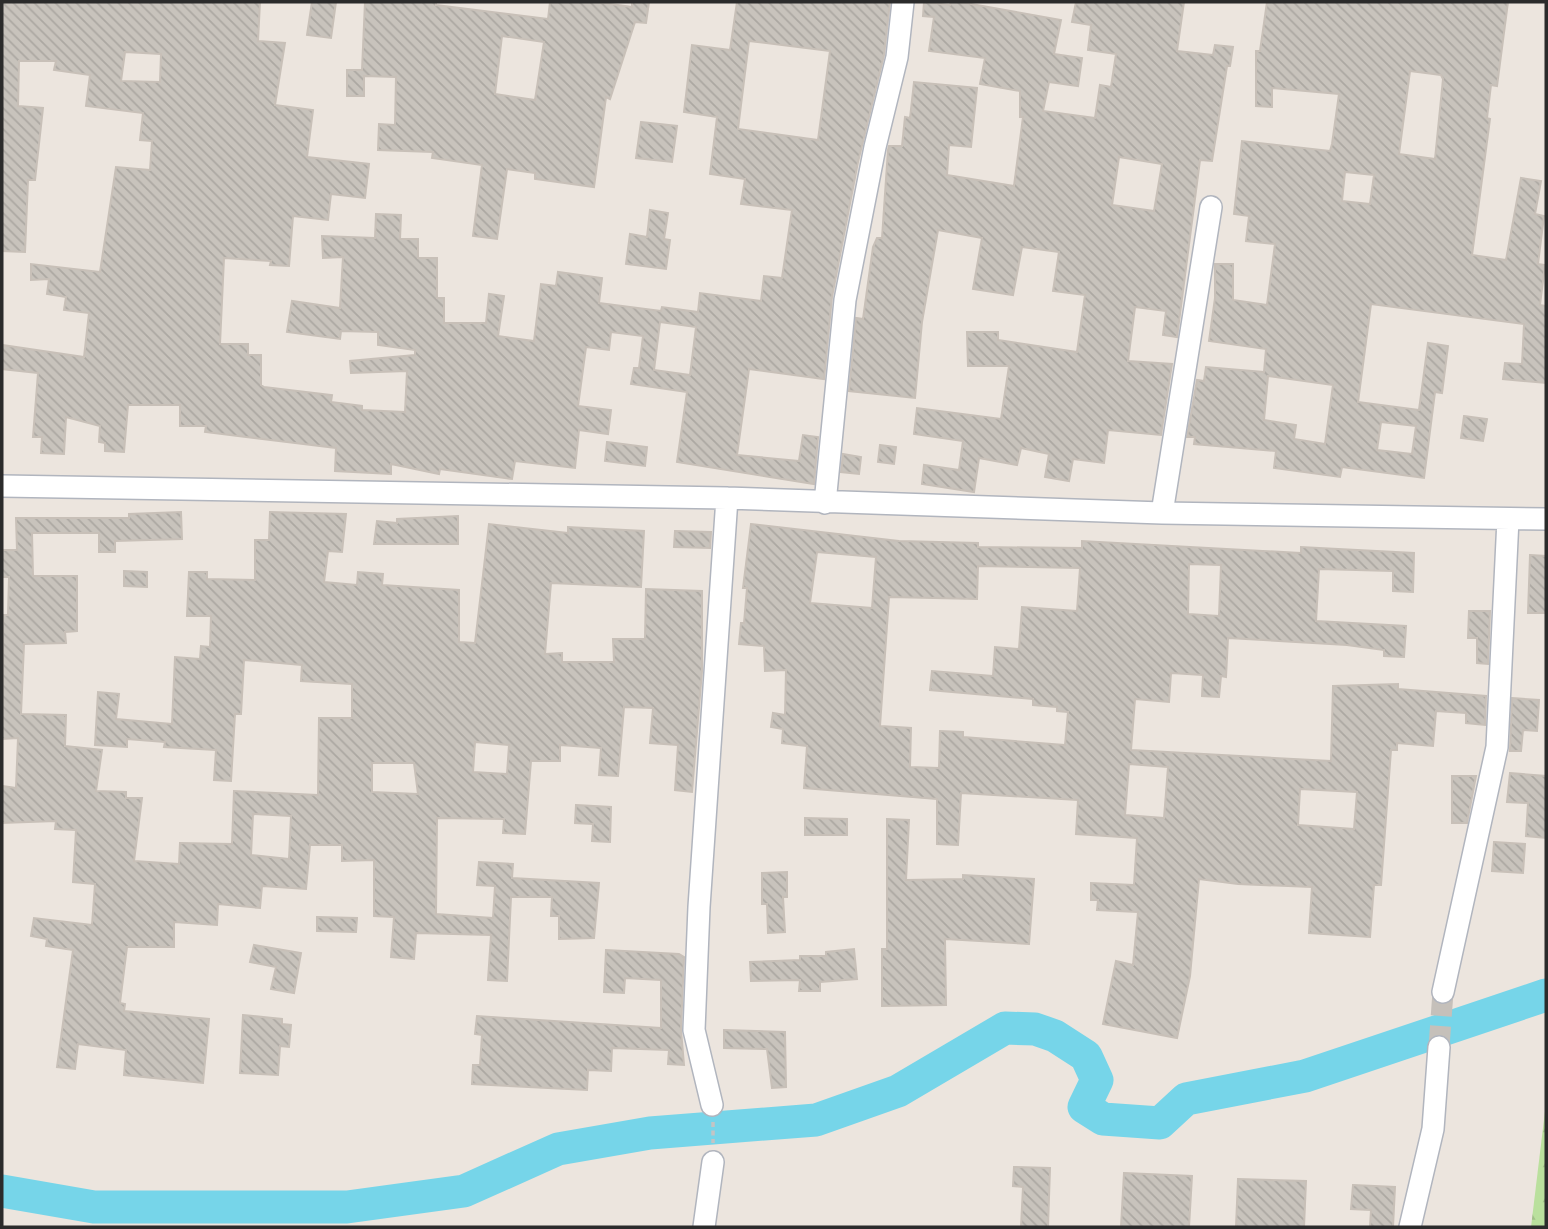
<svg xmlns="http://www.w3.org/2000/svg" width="1548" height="1229" viewBox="0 0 1548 1229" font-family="Commissioner,sans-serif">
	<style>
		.forest { fill: url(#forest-firs) }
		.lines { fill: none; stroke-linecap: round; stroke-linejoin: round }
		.river { stroke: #76d5e9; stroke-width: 33 }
		.building { fill: url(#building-back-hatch); stroke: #c8c0b8; stroke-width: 2; fill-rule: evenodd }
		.street-tunnel { stroke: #c5c0ba; stroke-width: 21; stroke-dasharray: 21 10; stroke-linecap: butt }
		.street-casing { stroke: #b1b5be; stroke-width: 24 }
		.path { stroke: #c4c4c4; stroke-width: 3.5; stroke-dasharray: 5 3.5; stroke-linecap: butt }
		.street { stroke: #fff; stroke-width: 21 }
	</style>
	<defs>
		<pattern id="forest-firs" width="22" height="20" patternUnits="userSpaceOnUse" patternTransform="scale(1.75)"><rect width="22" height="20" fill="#bae09d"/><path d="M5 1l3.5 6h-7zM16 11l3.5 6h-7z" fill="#a0c087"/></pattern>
		<pattern id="building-back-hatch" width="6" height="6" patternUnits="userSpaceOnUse" patternTransform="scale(1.75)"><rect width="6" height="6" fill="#c8c3bc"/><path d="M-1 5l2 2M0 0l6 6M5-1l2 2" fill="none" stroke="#aca8a2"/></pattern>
	</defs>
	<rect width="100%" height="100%" fill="#ece5de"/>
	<path class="forest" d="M 1546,1103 L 1546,1227 L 1531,1227 Z"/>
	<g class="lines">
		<path class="river" d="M 2,1191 L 94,1207 L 347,1207 L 464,1191 L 558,1149 L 650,1133 L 816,1120 L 898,1091 L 1005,1028 L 1035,1029 L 1055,1036 L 1086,1056 L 1097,1080 L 1084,1107 L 1103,1119 L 1160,1123 L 1186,1099 L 1305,1076 L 1546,995"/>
	</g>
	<path class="building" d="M 2,2 L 260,2 L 258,41 L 285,43 L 275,105 L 313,110 L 307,157 L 369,164 L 365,198 L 331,194 L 328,220 L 293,216 L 289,266 L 270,265 L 271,261 L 224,258 L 220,344 L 248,344 L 248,355 L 261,355 L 261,385 L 264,387 L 332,395 L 331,402 L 362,406 L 362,410 L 405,412 L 407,371 L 351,373 L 350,361 L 415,355 L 415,350 L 378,345 L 378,332 L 341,331 L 340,339 L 287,332 L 292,301 L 340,308 L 343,257 L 323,258 L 322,236 L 375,238 L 376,214 L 401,215 L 400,239 L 418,239 L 418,258 L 437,258 L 437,298 L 444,298 L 444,323 L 486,323 L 489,294 L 504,296 L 498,336 L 534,341 L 541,284 L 556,286 L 558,272 L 602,278 L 599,303 L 661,311 L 662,307 L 698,312 L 700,293 L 761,301 L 764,276 L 782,278 L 792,210 L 741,204 L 745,179 L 710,174 L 717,117 L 684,112 L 692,45 L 730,50 L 737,2 L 890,2 L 884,55 L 858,162 L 832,297 L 824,379 L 749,369 L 737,455 L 799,461 L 803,435 L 818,437 L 814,484 L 677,462 L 687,392 L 631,384 L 634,368 L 639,368 L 643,336 L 611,332 L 609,350 L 586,347 L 578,406 L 611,410 L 608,434 L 579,430 L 575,468 L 515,461 L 512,479 L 440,469 L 439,474 L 391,464 L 391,474 L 335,471 L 336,448 L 205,432 L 206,426 L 180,426 L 180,405 L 128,405 L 124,452 L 105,451 L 105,443 L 99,442 L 100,426 L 66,417 L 64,454 L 41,453 L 42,437 L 33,437 L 38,373 L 2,369 L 2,345 L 84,357 L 89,313 L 64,310 L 66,297 L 47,294 L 49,279 L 31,280 L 31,264 L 100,272 L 116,167 L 150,170 L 152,141 L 140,140 L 143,113 L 86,106 L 90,75 L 54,70 L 56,61 L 19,61 L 18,106 L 43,108 L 35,180 L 28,180 L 25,252 L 2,251 ZM 749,41 L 830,51 L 818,140 L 738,129 ZM 125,52 L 161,54 L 160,82 L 121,81 ZM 660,322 L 696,327 L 690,375 L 654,370 Z
		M 312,2 L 336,2 L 331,38 L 307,35 Z
		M 365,2 L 436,2 L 436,5 L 548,19 L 550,2 L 597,2 L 632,7 L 632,2 L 649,2 L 646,23 L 635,22 L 610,99 L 606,97 L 594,187 L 535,179 L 535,173 L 507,169 L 497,239 L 473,236 L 482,165 L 432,158 L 433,152 L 378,150 L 379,124 L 395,125 L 396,77 L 364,76 L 364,96 L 347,96 L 347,70 L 362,70 ZM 502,36 L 544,42 L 535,100 L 495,94 Z
		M 924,2 L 950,5 L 951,2 L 960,2 L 1061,20 L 1054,54 L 1082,58 L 1078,86 L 1049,82 L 1043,111 L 1095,118 L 1100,85 L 1111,87 L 1116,54 L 1088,50 L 1091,25 L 1072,22 L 1076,2 L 1184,2 L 1177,51 L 1213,55 L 1215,45 L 1233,47 L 1230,66 L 1227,66 L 1212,161 L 1200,160 L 1177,337 L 1163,335 L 1166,311 L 1135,307 L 1128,361 L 1172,364 L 1161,435 L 1108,430 L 1104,463 L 1073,459 L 1069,481 L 1045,477 L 1049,454 L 1021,448 L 1017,465 L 979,458 L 974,492 L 922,484 L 924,465 L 959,470 L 963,441 L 914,434 L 917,408 L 1001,419 L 1009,366 L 968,366 L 967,332 L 998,332 L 998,340 L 1077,352 L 1085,295 L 1053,291 L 1059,252 L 1022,247 L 1013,295 L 973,289 L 982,238 L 938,230 L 922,322 L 915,398 L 849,391 L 856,318 L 863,319 L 873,247 L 877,238 L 882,238 L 888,150 L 889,146 L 902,146 L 905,117 L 910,118 L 914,82 L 977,88 L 971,147 L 949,145 L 947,175 L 1014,186 L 1023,117 L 1020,117 L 1020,91 L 980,84 L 985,58 L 929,51 L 934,17 L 923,16 ZM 1119,157 L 1162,164 L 1154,211 L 1112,205 Z
		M 1267,2 L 1508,2 L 1497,86 L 1491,85 L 1487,118 L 1490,119 L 1472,255 L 1506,260 L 1521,178 L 1541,181 L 1535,214 L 1544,216 L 1538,264 L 1545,265 L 1540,305 L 1546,306 L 1546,383 L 1503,379 L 1505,363 L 1522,364 L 1524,324 L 1371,304 L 1358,402 L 1419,410 L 1428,343 L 1448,346 L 1442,393 L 1435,392 L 1424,478 L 1342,467 L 1340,477 L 1274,468 L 1276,451 L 1194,444 L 1195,437 L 1187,437 L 1197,380 L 1204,381 L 1206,367 L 1264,372 L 1266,349 L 1209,341 L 1215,298 L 1215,264 L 1233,264 L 1233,300 L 1267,305 L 1275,244 L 1246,241 L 1249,216 L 1234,214 L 1242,141 L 1330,151 L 1332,144 L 1339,94 L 1272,88 L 1272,107 L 1256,106 L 1256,51 L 1260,51 ZM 1410,71 L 1441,75 L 1443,79 L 1435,159 L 1399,154 ZM 1345,172 L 1374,175 L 1370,204 L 1342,201 ZM 1268,376 L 1333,385 L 1325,444 L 1294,439 L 1296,425 L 1264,420 ZM 1381,422 L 1416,426 L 1412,454 L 1377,450 Z
		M 641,122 L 677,126 L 672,162 L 636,158 Z
		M 650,210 L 668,213 L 664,239 L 670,240 L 666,269 L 626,264 L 630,234 L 647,237 Z
		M 1464,416 L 1487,419 L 1483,441 L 1461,438 Z
		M 607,442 L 647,447 L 645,466 L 605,461 Z
		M 880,445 L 896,447 L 894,464 L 878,462 Z
		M 843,454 L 861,457 L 859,474 L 841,472 Z
		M 181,512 L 182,539 L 115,541 L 115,552 L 99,552 L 99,533 L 32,533 L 33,576 L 77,576 L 77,631 L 65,632 L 66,643 L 24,644 L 21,714 L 66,715 L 65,746 L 102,750 L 96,791 L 126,792 L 126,798 L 142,798 L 134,861 L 179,864 L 180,843 L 232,844 L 234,791 L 318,795 L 319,718 L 352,718 L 352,684 L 301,681 L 302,665 L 244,660 L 241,714 L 235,714 L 231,781 L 214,780 L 216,750 L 164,747 L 165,742 L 127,739 L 127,747 L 95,745 L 98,692 L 119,694 L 116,719 L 172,724 L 175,657 L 200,659 L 201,646 L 210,647 L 211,616 L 187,616 L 189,572 L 207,572 L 207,579 L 255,580 L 255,540 L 269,540 L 270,512 L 346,514 L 342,552 L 328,551 L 324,582 L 357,585 L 358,572 L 383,574 L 382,585 L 459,590 L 459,642 L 475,643 L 489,524 L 568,533 L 568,527 L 644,531 L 641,587 L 551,583 L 545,654 L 562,653 L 562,662 L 614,662 L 613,639 L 645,639 L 646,589 L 702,591 L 702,671 L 692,792 L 675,790 L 678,745 L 650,743 L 653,708 L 624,707 L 618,776 L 599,775 L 601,748 L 560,745 L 560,761 L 531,761 L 525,834 L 503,833 L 504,819 L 437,818 L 436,914 L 493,918 L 495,886 L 477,885 L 479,862 L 513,864 L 512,878 L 599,883 L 594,938 L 559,939 L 559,916 L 551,916 L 552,897 L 511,897 L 507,981 L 488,980 L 491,935 L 416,933 L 414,959 L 391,957 L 394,917 L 374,916 L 374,860 L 342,861 L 342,845 L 310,845 L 306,889 L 262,886 L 260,908 L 218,904 L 217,925 L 174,922 L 174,947 L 127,947 L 120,1003 L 125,1004 L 124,1011 L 209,1019 L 203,1083 L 124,1075 L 126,1050 L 78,1044 L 75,1069 L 57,1067 L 73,950 L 46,946 L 47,939 L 31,936 L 34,918 L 92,925 L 95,884 L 73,882 L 76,830 L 55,829 L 56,821 L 2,823 L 2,786 L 16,788 L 18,738 L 2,739 L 3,615 L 8,615 L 9,577 L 2,577 L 2,550 L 17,550 L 16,518 L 129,518 L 129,514 ZM 475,742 L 509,745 L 507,774 L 473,772 ZM 372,763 L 414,763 L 418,794 L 372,792 ZM 253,814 L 291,816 L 289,859 L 251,855 Z
		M 458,516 L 458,544 L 374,544 L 377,521 L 397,523 L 397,519 Z
		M 751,524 L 899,541 L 978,543 L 978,547 L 1082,548 L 1082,541 L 1301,553 L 1301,547 L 1414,553 L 1413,592 L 1393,591 L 1393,571 L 1319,569 L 1316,621 L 1406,626 L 1404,657 L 1384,656 L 1384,650 L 1347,645 L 1228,638 L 1226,677 L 1221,676 L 1219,697 L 1202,696 L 1203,675 L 1171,673 L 1169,702 L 1135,699 L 1131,750 L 1331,761 L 1333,686 L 1398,684 L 1398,689 L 1486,696 L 1485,725 L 1466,723 L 1466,713 L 1436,711 L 1433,746 L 1397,743 L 1397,750 L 1391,750 L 1381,885 L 1374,885 L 1370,937 L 1309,933 L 1312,887 L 1238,884 L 1199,879 L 1190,976 L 1177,1038 L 1103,1024 L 1116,961 L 1133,965 L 1138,912 L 1097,910 L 1098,900 L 1091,900 L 1091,883 L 1134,885 L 1137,838 L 1076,834 L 1078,800 L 961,793 L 958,845 L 937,844 L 937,799 L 804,788 L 807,746 L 782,743 L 783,729 L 771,727 L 773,713 L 785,715 L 786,670 L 765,671 L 764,646 L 739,644 L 741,623 L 744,623 L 747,588 L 743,588 ZM 817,552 L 876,557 L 872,608 L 810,603 ZM 1189,564 L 1221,565 L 1219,616 L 1188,614 ZM 978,566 L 1080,568 L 1077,611 L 1022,607 L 1019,649 L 995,647 L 993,676 L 932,671 L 930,690 L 1033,699 L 1033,705 L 1057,707 L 1057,711 L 1068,712 L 1065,745 L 963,737 L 963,732 L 940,731 L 939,768 L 910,767 L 911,728 L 880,726 L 889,597 L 977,599 ZM 1129,764 L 1168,767 L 1164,818 L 1125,815 ZM 1300,789 L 1357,792 L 1354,829 L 1298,825 Z
		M 675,531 L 711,532 L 710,548 L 674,547 Z
		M 1530,555 L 1546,556 L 1546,613 L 1528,613 Z
		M 124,571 L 147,572 L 147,587 L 124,586 Z
		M 1469,611 L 1490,611 L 1488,664 L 1477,663 L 1477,638 L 1468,638 Z
		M 1512,698 L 1539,700 L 1537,731 L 1523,730 L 1521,751 L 1510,751 Z
		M 1510,773 L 1546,776 L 1546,838 L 1526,836 L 1528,803 L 1507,802 Z
		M 1452,776 L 1476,776 L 1467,823 L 1452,823 Z
		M 576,805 L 611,807 L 610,842 L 592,841 L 593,824 L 575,823 Z
		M 805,818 L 847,819 L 847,835 L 805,835 Z
		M 887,819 L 909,820 L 906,880 L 963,879 L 963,875 L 1034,879 L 1029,944 L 945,939 L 946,1005 L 882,1006 L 882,949 L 887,949 Z
		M 1494,842 L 1525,844 L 1523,873 L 1492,871 Z
		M 787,872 L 787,897 L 783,897 L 785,932 L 768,933 L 767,904 L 762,904 L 762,873 Z
		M 317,917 L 357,918 L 356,932 L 317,931 Z
		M 254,945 L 301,953 L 294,993 L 271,989 L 276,967 L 250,962 Z
		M 854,949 L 857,979 L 820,982 L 820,991 L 799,991 L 800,980 L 751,981 L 750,962 L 800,960 L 800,956 L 826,956 L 826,952 Z
		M 606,950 L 679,954 L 684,957 L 681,1030 L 684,1065 L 668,1064 L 669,1050 L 612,1048 L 611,1071 L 588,1070 L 587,1090 L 472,1084 L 473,1065 L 480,1065 L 482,1035 L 475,1034 L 477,1016 L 661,1028 L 661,980 L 625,978 L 624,993 L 604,992 Z
		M 243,1015 L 282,1019 L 282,1024 L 291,1025 L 289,1047 L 280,1046 L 278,1075 L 240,1073 Z
		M 724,1030 L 785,1032 L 786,1087 L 772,1088 L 767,1049 L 724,1048 Z
		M 1014,1167 L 1050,1168 L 1048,1227 L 1021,1227 L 1023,1187 L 1013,1186 Z
		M 1124,1173 L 1192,1176 L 1189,1227 L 1121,1227 Z
		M 1238,1179 L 1306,1181 L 1304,1227 L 1236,1227 Z
		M 1353,1185 L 1395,1187 L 1393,1227 L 1370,1227 L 1371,1210 L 1351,1209 Z"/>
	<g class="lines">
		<path class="street-tunnel" d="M 1439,1047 L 1443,992"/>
		<g class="street-casing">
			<path id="street" d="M 2,486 L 727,498 L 1162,513 L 1546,519
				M 825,503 L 845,300 L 875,147 L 897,57 L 903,2
				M 1162,513 L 1211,207
				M 1443,992 L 1497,747 L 1508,519
				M 712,1105 L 694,1030 L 699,907 L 727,498
				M 704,1227 L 713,1162
				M 1410,1227 L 1433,1129 L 1439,1047"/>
		</g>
		<path class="path" d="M 713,1122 L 713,1143"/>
		<use href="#street" class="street"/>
	</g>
	<rect width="1548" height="1229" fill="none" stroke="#2b2b2b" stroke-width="7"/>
</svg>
